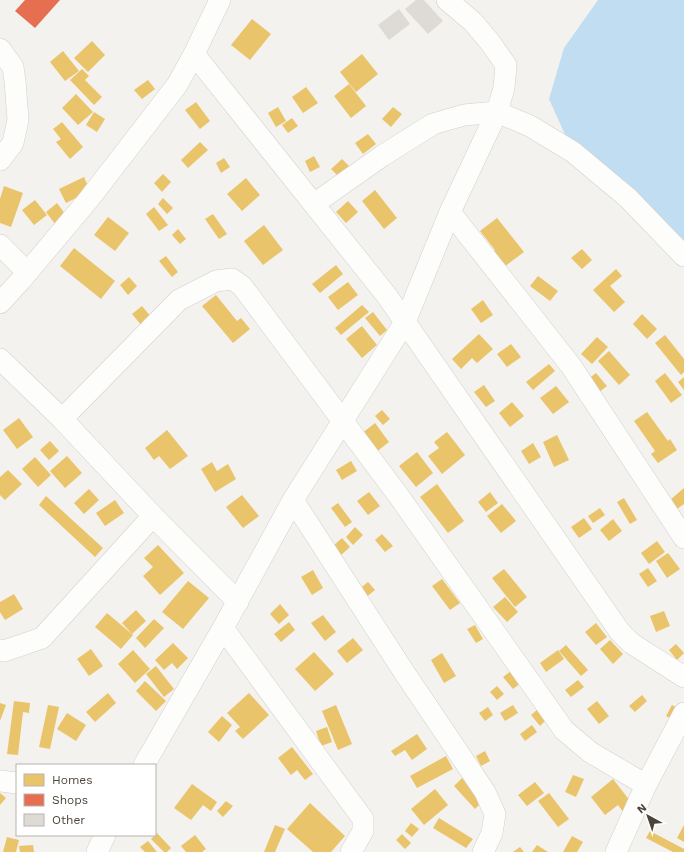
<svg xmlns="http://www.w3.org/2000/svg" width="684" height="852" viewBox="0 0 684 852" font-family="'Work Sans',sans-serif">
	<style>
		.water { fill: #c0ddf1 }
		.homes { fill: #e9c46a }
		.shops { fill: #e76f51 }
		.building { fill: #dedbd6 }
		.lines { fill: none; stroke-linecap: round; stroke-linejoin: round }
		.minor-casing { stroke: #d2d0cb; stroke-width: 22 }
		.minor { stroke: #fdfdfc; stroke-width: 21 }
	</style>
	<rect width="100%" height="100%" fill="#f4f2ee"/>
	<path class="water" d="M 598,0 L 684,0 L 684,256 L 573,152 L 549,99 L 564,48 Z"/>
	<path class="homes" d="M 252,19 L 271,34 L 250,60 L 231,45 Z
		M 92,41 L 105,55 L 88,72 L 74,58 Z
		M 63,51 L 79,71 L 65,81 L 50,62 Z
		M 362,54 L 378,74 L 356,92 L 340,72 Z
		M 82,69 L 89,76 L 85,80 L 102,97 L 94,105 L 70,80 Z
		M 148,80 L 155,89 L 142,99 L 134,90 Z
		M 349,84 L 366,106 L 351,118 L 334,96 Z
		M 306,87 L 318,103 L 303,113 L 292,97 Z
		M 76,94 L 93,112 L 78,125 L 62,108 Z
		M 196,102 L 210,121 L 200,129 L 185,110 Z
		M 278,107 L 286,121 L 276,127 L 268,113 Z
		M 393,107 L 402,114 L 391,127 L 382,119 Z
		M 94,112 L 105,119 L 97,132 L 86,125 Z
		M 292,118 L 298,126 L 288,133 L 282,125 Z
		M 62,122 L 83,147 L 70,159 L 56,142 L 61,139 L 53,129 Z
		M 368,134 L 376,144 L 363,154 L 355,143 Z
		M 200,142 L 208,150 L 188,168 L 181,160 Z
		M 314,156 L 320,167 L 310,172 L 305,161 Z
		M 224,158 L 230,167 L 221,173 L 216,163 Z
		M 342,159 L 350,167 L 339,177 L 331,169 Z
		M 163,174 L 171,182 L 162,192 L 154,183 Z
		M 84,177 L 90,191 L 66,203 L 59,189 Z
		M 246,178 L 260,195 L 242,211 L 227,194 Z
		M 4,186 L 23,193 L 11,227 L 0,223 L 0,199 Z
		M 375,190 L 397,218 L 384,229 L 362,201 Z
		M 163,198 L 173,208 L 167,214 L 158,204 Z
		M 35,200 L 47,215 L 34,225 L 22,210 Z
		M 348,201 L 358,212 L 346,223 L 336,212 Z
		M 57,203 L 69,219 L 58,228 L 46,212 Z
		M 154,207 L 168,225 L 159,231 L 146,214 Z
		M 213,214 L 227,234 L 219,239 L 205,219 Z
		M 108,217 L 129,233 L 115,251 L 94,235 Z
		M 497,218 L 524,252 L 504,267 L 493,252 L 495,250 L 480,231 Z
		M 264,225 L 283,250 L 263,265 L 244,241 Z
		M 178,229 L 186,239 L 180,244 L 172,235 Z
		M 74,248 L 115,281 L 101,299 L 60,266 Z
		M 582,249 L 592,260 L 582,269 L 571,258 Z
		M 166,256 L 178,272 L 172,277 L 159,261 Z
		M 336,265 L 343,274 L 320,293 L 312,284 Z
		M 616,269 L 622,276 L 610,286 L 625,302 L 614,312 L 593,290 Z
		M 538,276 L 558,291 L 550,301 L 530,286 Z
		M 129,277 L 137,286 L 128,295 L 120,285 Z
		M 348,282 L 358,295 L 338,310 L 328,297 Z
		M 216,295 L 237,321 L 241,318 L 250,329 L 233,343 L 202,306 Z
		M 483,300 L 493,315 L 481,323 L 471,309 Z
		M 362,305 L 369,312 L 341,335 L 335,328 Z
		M 142,306 L 152,318 L 142,326 L 132,314 Z
		M 373,312 L 387,330 L 380,336 L 365,318 Z
		M 642,314 L 657,329 L 647,339 L 633,324 Z
		M 362,326 L 377,345 L 362,358 L 346,339 Z
		M 479,334 L 493,349 L 477,363 L 472,358 L 461,369 L 452,359 Z
		M 665,335 L 684,359 L 684,372 L 681,375 L 655,343 Z
		M 597,337 L 608,347 L 592,364 L 581,354 Z
		M 511,344 L 521,357 L 507,367 L 497,354 Z
		M 609,351 L 630,375 L 619,385 L 598,361 Z
		M 549,364 L 555,371 L 533,390 L 526,382 Z
		M 596,373 L 607,386 L 598,393 L 587,380 Z
		M 665,373 L 682,395 L 671,403 L 655,381 Z
		M 684,377 L 684,390 L 678,382 Z
		M 484,385 L 495,401 L 486,407 L 474,392 Z
		M 556,386 L 569,402 L 553,414 L 540,398 Z
		M 512,402 L 524,416 L 510,427 L 499,413 Z
		M 382,410 L 390,419 L 383,425 L 375,416 Z
		M 647,412 L 668,441 L 670,439 L 677,450 L 658,463 L 651,454 L 655,451 L 634,421 Z
		M 19,418 L 33,437 L 17,449 L 3,430 Z
		M 375,423 L 389,442 L 375,453 L 361,434 Z
		M 167,430 L 188,456 L 170,469 L 159,456 L 154,460 L 145,448 Z
		M 447,432 L 465,455 L 442,474 L 428,456 L 439,448 L 434,442 Z
		M 557,435 L 569,460 L 554,467 L 543,442 Z
		M 50,441 L 59,451 L 49,460 L 40,450 Z
		M 533,443 L 541,457 L 529,464 L 521,451 Z
		M 417,452 L 433,473 L 416,487 L 399,466 Z
		M 67,456 L 82,473 L 65,488 L 50,471 Z
		M 35,457 L 51,475 L 38,487 L 22,469 Z
		M 351,461 L 357,471 L 342,480 L 336,470 Z
		M 212,462 L 217,471 L 228,464 L 236,479 L 215,492 L 201,469 Z
		M 8,470 L 22,484 L 5,500 L 0,495 L 0,477 Z
		M 437,484 L 464,521 L 448,533 L 420,497 Z
		M 684,488 L 684,504 L 677,509 L 670,500 Z
		M 89,489 L 99,500 L 84,514 L 74,503 Z
		M 369,492 L 380,506 L 368,515 L 357,501 Z
		M 490,492 L 498,503 L 486,512 L 478,502 Z
		M 242,495 L 259,516 L 243,528 L 226,507 Z
		M 46,496 L 103,548 L 95,557 L 39,505 Z
		M 624,498 L 637,520 L 630,524 L 617,502 Z
		M 115,500 L 124,513 L 105,526 L 96,513 Z
		M 338,503 L 352,522 L 345,527 L 331,508 Z
		M 502,504 L 516,521 L 501,533 L 487,516 Z
		M 600,508 L 605,515 L 593,523 L 588,516 Z
		M 584,518 L 592,529 L 579,538 L 571,527 Z
		M 613,519 L 622,531 L 609,541 L 600,530 Z
		M 355,527 L 363,535 L 353,545 L 346,537 Z
		M 382,534 L 393,546 L 385,552 L 375,540 Z
		M 342,538 L 350,547 L 341,555 L 333,546 Z
		M 657,541 L 665,552 L 649,564 L 641,553 Z
		M 158,545 L 184,573 L 160,595 L 143,576 L 153,567 L 144,558 Z
		M 668,553 L 680,569 L 667,578 L 656,561 Z
		M 648,568 L 657,581 L 648,587 L 639,574 Z
		M 504,569 L 527,597 L 515,607 L 492,578 Z
		M 313,570 L 323,588 L 312,595 L 301,577 Z
		M 442,579 L 460,603 L 450,610 L 432,586 Z
		M 188,581 L 209,598 L 183,629 L 162,612 Z
		M 368,582 L 375,590 L 365,598 L 358,590 Z
		M 14,594 L 23,609 L 5,620 L 0,612 L 0,602 Z
		M 505,597 L 518,612 L 507,622 L 493,607 Z
		M 280,604 L 289,615 L 279,624 L 270,614 Z
		M 136,610 L 146,621 L 132,634 L 122,623 Z
		M 664,611 L 670,626 L 656,632 L 650,616 Z
		M 107,613 L 133,635 L 121,649 L 95,627 Z
		M 323,615 L 336,632 L 325,641 L 311,623 Z
		M 154,619 L 164,628 L 145,648 L 136,638 Z
		M 289,622 L 295,630 L 281,642 L 274,634 Z
		M 596,623 L 607,637 L 596,645 L 585,632 Z
		M 475,625 L 483,639 L 476,643 L 467,629 Z
		M 353,638 L 363,650 L 347,663 L 337,651 Z
		M 610,640 L 623,654 L 613,664 L 600,649 Z
		M 173,643 L 188,658 L 177,669 L 172,663 L 164,670 L 155,660 Z
		M 676,644 L 684,653 L 677,660 L 669,650 Z
		M 566,645 L 588,670 L 581,676 L 559,651 Z
		M 91,649 L 103,666 L 89,676 L 77,659 Z
		M 133,650 L 150,669 L 135,683 L 118,664 Z
		M 558,650 L 564,659 L 546,672 L 540,663 Z
		M 314,652 L 334,674 L 315,691 L 295,669 Z
		M 442,653 L 456,676 L 444,683 L 431,660 Z
		M 156,666 L 174,689 L 164,697 L 146,674 Z
		M 511,671 L 521,683 L 513,689 L 503,677 Z
		M 578,680 L 584,687 L 571,697 L 565,690 Z
		M 145,681 L 166,701 L 156,711 L 136,691 Z
		M 497,686 L 504,694 L 497,700 L 490,692 Z
		M 108,693 L 116,703 L 95,722 L 86,712 Z
		M 249,693 L 269,715 L 243,739 L 235,731 L 240,727 L 227,713 Z
		M 642,695 L 647,701 L 635,712 L 629,706 Z
		M 14,701 L 30,703 L 29,713 L 23,712 L 18,755 L 7,754 Z
		M 597,701 L 609,716 L 599,724 L 587,709 Z
		M 0,703 L 6,705 L 0,721 Z
		M 48,705 L 59,707 L 50,749 L 39,747 Z
		M 336,705 L 352,744 L 338,750 L 322,711 Z
		M 513,705 L 518,713 L 505,721 L 500,713 Z
		M 672,705 L 680,709 L 674,720 L 666,716 Z
		M 488,707 L 493,715 L 485,721 L 479,713 Z
		M 538,709 L 547,719 L 540,726 L 531,715 Z
		M 67,713 L 86,725 L 76,741 L 57,729 Z
		M 222,716 L 232,725 L 219,742 L 208,732 Z
		M 532,725 L 537,732 L 525,741 L 520,734 Z
		M 327,727 L 332,742 L 321,746 L 316,731 Z
		M 417,734 L 427,749 L 412,760 L 405,750 L 395,756 L 391,751 Z
		M 292,747 L 313,774 L 305,780 L 297,770 L 291,775 L 278,758 Z
		M 485,751 L 490,761 L 481,766 L 476,756 Z
		M 446,756 L 453,769 L 417,788 L 410,776 Z
		M 573,775 L 584,779 L 576,797 L 565,792 Z
		M 462,778 L 483,801 L 475,809 L 454,786 Z
		M 613,779 L 634,806 L 624,813 L 618,805 L 605,815 L 591,797 Z
		M 535,782 L 544,793 L 527,806 L 518,795 Z
		M 192,784 L 217,802 L 211,811 L 203,805 L 191,820 L 174,808 Z
		M 435,789 L 448,805 L 424,825 L 411,809 Z
		M 0,793 L 6,798 L 0,805 Z
		M 549,793 L 569,819 L 558,827 L 538,801 Z
		M 226,801 L 233,806 L 223,817 L 217,811 Z
		M 310,803 L 345,836 L 331,852 L 313,852 L 287,829 Z
		M 439,818 L 473,839 L 466,848 L 433,828 Z
		M 411,823 L 419,829 L 412,837 L 405,831 Z
		M 275,825 L 285,829 L 275,852 L 264,852 Z
		M 684,825 L 684,842 L 677,838 Z
		M 650,831 L 684,849 L 684,852 L 673,852 L 646,838 Z
		M 157,833 L 171,848 L 167,852 L 164,852 L 151,839 Z
		M 402,834 L 411,843 L 405,849 L 396,840 Z
		M 195,835 L 206,849 L 202,852 L 186,852 L 181,846 Z
		M 572,836 L 583,842 L 577,852 L 563,852 Z
		M 7,837 L 19,840 L 16,852 L 3,852 Z
		M 148,841 L 157,852 L 145,852 L 140,847 Z
		M 33,845 L 34,852 L 20,852 L 19,846 Z
		M 537,845 L 548,852 L 532,852 Z
		M 520,847 L 524,852 L 513,852 Z"/>
	<path class="shops" d="M 25,0 L 60,0 L 35,28 L 15,11 Z"/>
	<path class="building" d="M 416,0 L 424,0 L 443,21 L 428,34 L 405,9 Z
		M 399,9 L 410,24 L 389,40 L 378,25 Z"/>
	<g class="lines">
		<g class="minor-casing">
			<path id="minor" d="M 0,49 L 13,67 L 15,81 L 18,120 L 13,143 L 0,160
				M 194,54 L 387,296 L 620,632 L 631,643 L 684,677
				M 314,204 L 382,156 L 433,124 L 464,115 L 497,112 L 530,126 L 573,152 L 628,198 L 684,256
				M 450,212 L 571,366 L 684,538
				M 0,245 L 27,272
				M 0,303 L 21,280 L 89,199 L 177,85 L 194,54 L 220,0
				M 0,359 L 62,419 L 153,516 L 238,602
				M 62,419 L 179,300 L 216,281 L 232,279 L 242,286 L 398,495 L 564,730 L 590,752 L 646,785
				M 293,500 L 404,672 L 485,792 L 495,814 L 492,833 L 483,852
				M 223,628 L 363,819 L 363,831 L 351,852
				M 0,650 L 4,651 L 42,638 L 153,516
				M 144,765 L 223,628 L 293,500 L 405,322 L 450,212 L 497,112 L 504,88 L 506,65 L 489,41 L 473,22 L 447,0
				M 0,781 L 17,783
				M 97,852 L 105,835
				M 616,852 L 646,785 L 684,713"/>
		</g>
		<use href="#minor" class="minor"/>
	</g>
	<rect x="16" y="764" width="140" height="72" fill="#ffffff" stroke="#b7b4b0"/>
	<rect x="24" y="774" width="20" height="12" fill="#e9c46a" stroke="#b7b4b0"/>
	<text x="52" y="784" font-size="12" fill="#4b4439">Homes</text>
	<rect x="24" y="794" width="20" height="12" fill="#e76f51" stroke="#b7b4b0"/>
	<text x="52" y="804" font-size="12" fill="#4b4439">Shops</text>
	<rect x="24" y="814" width="20" height="12" fill="#dedbd6" stroke="#b7b4b0"/>
	<text x="52" y="824" font-size="12" fill="#4b4439">Other</text>
	<g transform="translate(648 816) rotate(320)" stroke="#ffffff" stroke-width="3" paint-order="stroke">
	<path d="M0-3L7 15L0 10L-7 15Z" fill="#4b4439"/>
	<text y="-6" font-size="11" font-weight="bold" text-anchor="middle" fill="#4b4439">N</text>
	</g>
</svg>
